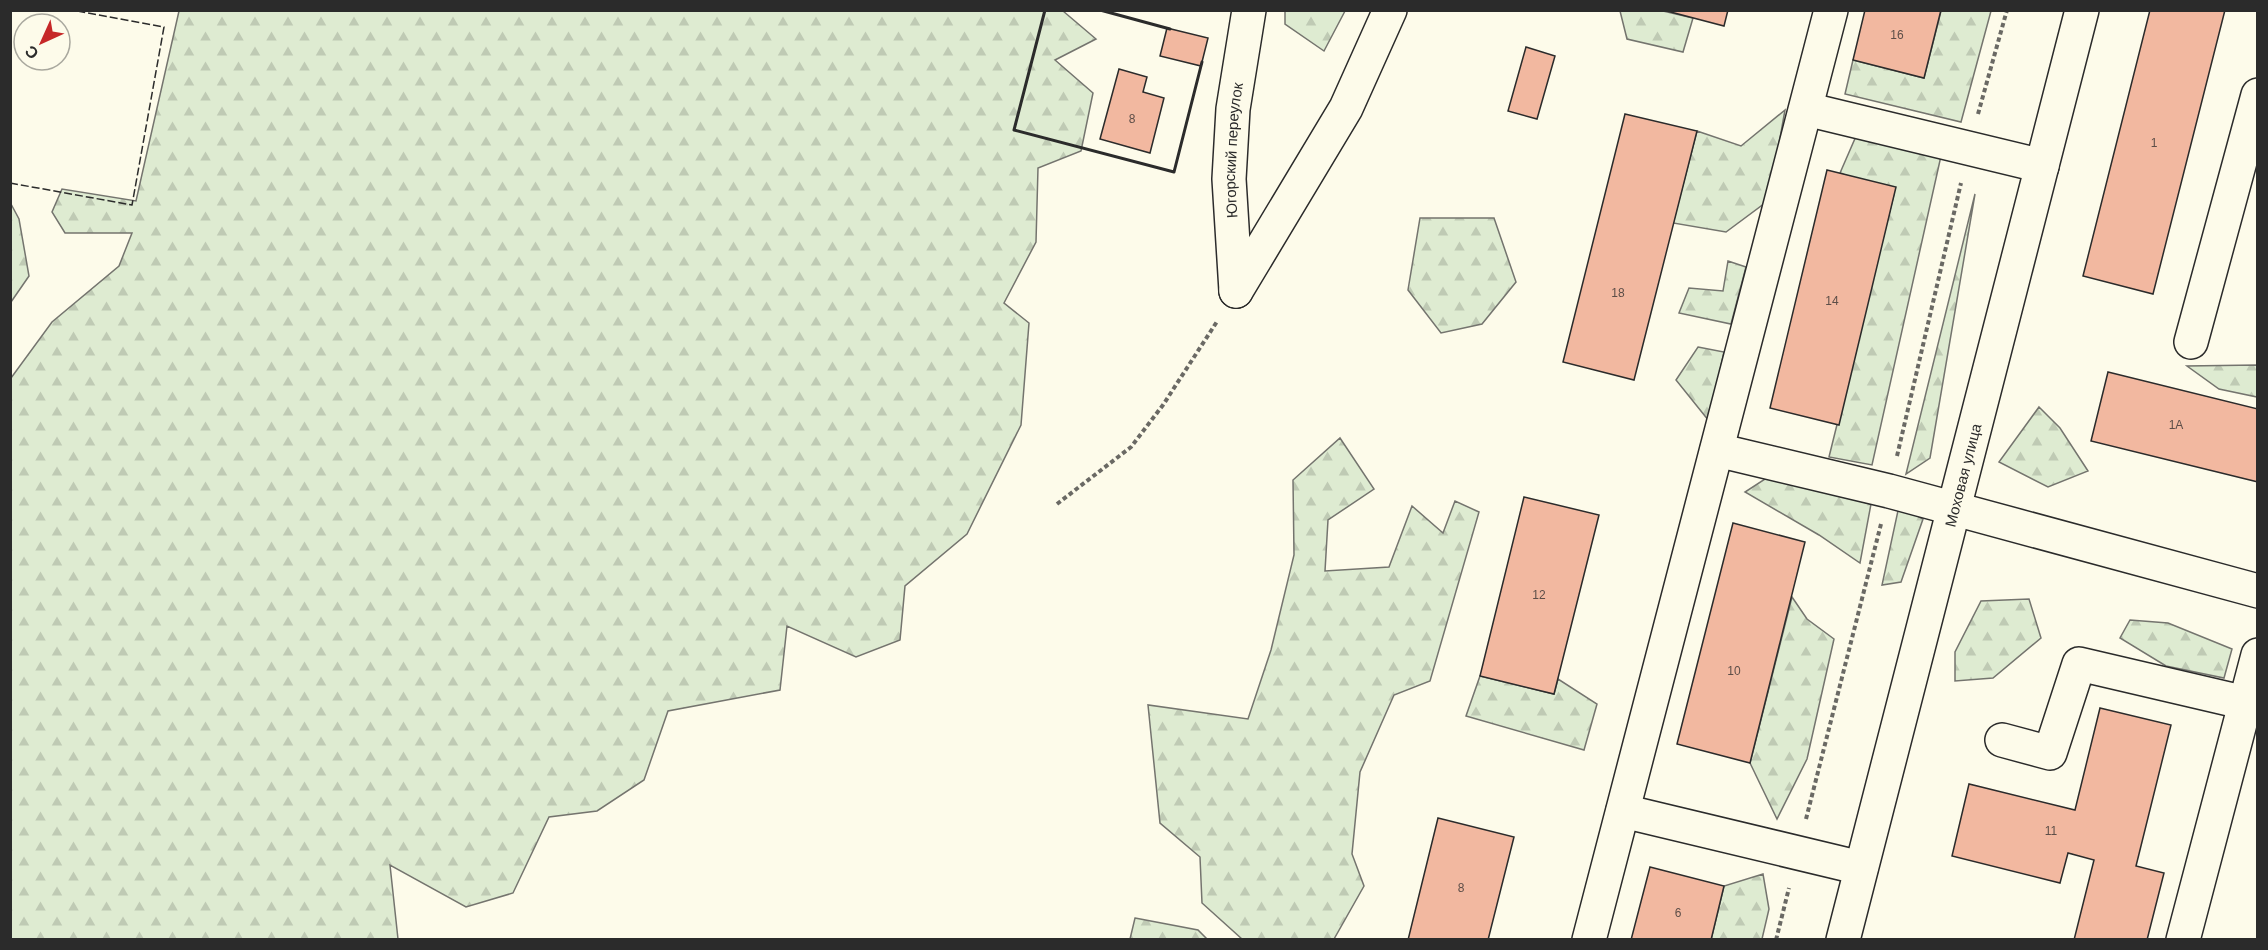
<svg xmlns="http://www.w3.org/2000/svg" width="2268" height="950" viewBox="0 0 2268 950" font-family="Arial,sans-serif">
	<style>
		.forest { fill: url(#forest-firs); stroke: #74746e; stroke-width: 1.5 }
		.building { fill: #f2b8a0; stroke: #2b2b2b; stroke-width: 1.5 }
		.lines { fill: none; stroke-linecap: round; stroke-linejoin: round }
		.minor-casing { stroke: #2b2b2b; stroke-width: 36 }
		.path { stroke: #6a6964; stroke-width: 4; stroke-dasharray: 4.5 3; stroke-linecap: butt }
		.minor { stroke: #fdfbea; stroke-width: 33 }
		.fence { stroke: #2b2b2b; stroke-width: 1.5; stroke-dasharray: 8 3; stroke-linecap: butt }
		.wall { stroke: #2b2b2b; stroke-width: 3 }
		.labels { text-anchor: middle; dominant-baseline: central; stroke-width: 4.5; stroke-linejoin: round; paint-order: stroke }
		.number-label { font-size: 12px; fill: #5d4e48 }
		.street-label { font-size: 15px; fill: #2b2b2b; stroke: #fdfbea }
	</style>
	<defs>
		<pattern id="forest-firs" width="22" height="20" patternUnits="userSpaceOnUse" patternTransform="scale(1.5)"><rect width="22" height="20" fill="#deebd1"/><path d="M5 1l3.5 6h-7zM16 11l3.5 6h-7z" fill="#bfcab4"/></pattern>
	</defs>
	<rect width="100%" height="100%" fill="#fdfbea"/>
	<path class="forest" d="M 1063,11 L 1096,39 L 1055,60 L 1093,93 L 1081,151 L 1038,168 L 1036,242 L 1004,303 L 1029,323 L 1021,425 L 967,534 L 905,586 L 900,640 L 856,657 L 787,626 L 780,690 L 668,711 L 644,780 L 597,811 L 549,817 L 513,893 L 466,907 L 390,865 L 398,939 L 11,939 L 11,378 L 52,322 L 119,266 L 132,233 L 65,233 L 52,212 L 62,189 L 136,201 L 179,11 Z
		M 1285,11 L 1285,10 L 1345,11 L 1324,51 L 1285,24 Z
		M 1620,11 L 1663,11 L 1693,18 L 1683,52 L 1627,39 Z
		M 1941,11 L 1991,11 L 1961,122 L 1845,94 L 1853,60 L 1924,78 Z
		M 1785,110 L 1769,200 L 1726,232 L 1673,223 L 1697,131 L 1741,146 Z
		M 1857,134 L 1941,156 L 1872,465 L 1829,457 L 1894,194 L 1840,173 Z
		M 1975,194 L 1930,458 L 1906,474 Z
		M 11,204 L 19,219 L 29,276 L 11,302 Z
		M 1420,218 L 1494,218 L 1516,282 L 1482,324 L 1441,333 L 1408,290 Z
		M 1728,261 L 1746,267 L 1731,324 L 1679,313 L 1689,288 L 1723,291 Z
		M 1698,347 L 1724,352 L 1709,421 L 1676,380 Z
		M 2257,365 L 2257,397 L 2219,389 L 2187,366 Z
		M 2039,407 L 2060,428 L 2088,471 L 2048,487 L 1999,462 Z
		M 1340,438 L 1374,489 L 1328,520 L 1325,571 L 1389,567 L 1412,506 L 1443,533 L 1455,501 L 1479,512 L 1430,681 L 1394,695 L 1360,772 L 1352,854 L 1364,886 L 1334,939 L 1242,939 L 1202,903 L 1200,857 L 1160,823 L 1148,705 L 1248,719 L 1271,650 L 1294,555 L 1293,480 Z
		M 1768,477 L 1871,504 L 1860,563 L 1819,535 L 1745,492 Z
		M 1899,506 L 1923,519 L 1901,582 L 1882,585 Z
		M 1792,597 L 1807,619 L 1834,639 L 1807,759 L 1777,819 L 1750,763 Z
		M 2029,599 L 2041,638 L 1993,678 L 1955,681 L 1955,652 L 1981,601 Z
		M 2130,620 L 2168,623 L 2232,649 L 2224,678 L 2166,666 L 2120,638 Z
		M 1480,676 L 1554,694 L 1558,679 L 1597,704 L 1584,750 L 1466,716 Z
		M 1763,874 L 1769,909 L 1762,939 L 1711,940 L 1724,886 Z
		M 1135,918 L 1198,930 L 1207,939 L 1130,939 Z"/>
	<path class="building" d="M 1663,10 L 1728,10 L 1724,26 Z
		M 1865,10 L 1941,10 L 1924,78 L 1853,60 Z
		M 2150,10 L 2225,10 L 2153,294 L 2083,276 Z
		M 1167,28 L 1208,38 L 1201,66 L 1160,56 Z
		M 1526,47 L 1555,56 L 1537,119 L 1508,111 Z
		M 1119,69 L 1147,77 L 1143,92 L 1164,98 L 1150,153 L 1100,139 Z
		M 1625,114 L 1697,131 L 1634,380 L 1563,362 Z
		M 1827,170 L 1896,187 L 1839,425 L 1770,408 Z
		M 2108,372 L 2258,409 L 2258,482 L 2091,441 Z
		M 1524,497 L 1599,515 L 1554,694 L 1480,676 Z
		M 1733,523 L 1805,542 L 1750,763 L 1677,744 Z
		M 2100,708 L 2171,725 L 2136,866 L 2164,873 L 2147,940 L 2074,940 L 2094,860 L 2068,853 L 2060,883 L 1952,856 L 1969,784 L 2075,810 Z
		M 1438,818 L 1514,837 L 1488,940 L 1408,940 Z
		M 1650,867 L 1724,886 L 1711,940 L 1631,940 Z"/>
	<g class="lines">
		<g class="minor-casing">
			<g id="minor">
				<path d="M 1806,109 L 2042,166"/>
				<path d="M 1236,291 L 1346,108 L 1390,10"/>
				<path id="s1" d="M 1236,291 L 1229,179 L 1233,109 L 1249,10"/>
				<path d="M 2191,342 L 2258,95"/>
				<path d="M 1717,450 L 1889,491 L 2258,591"/>
				<path d="M 2002,740 L 2050,753 L 2079,664 L 2246,703"/>
				<path d="M 1623,811 L 1861,868"/>
				<path d="M 1589,940 L 1831,10"/>
				<path id="s2" d="M 1843,940 L 2082,10"/>
				<path d="M 2183,940 L 2258,655"/>
			</g>
		</g>
		<path class="path" d="M 1978,114 L 2007,10
			M 1897,456 L 1961,183
			M 1057,504 L 1131,447 L 1163,405 L 1218,320
			M 1806,819 L 1881,524
			M 1776,940 L 1789,888"/>
		<use href="#minor" class="minor"/>
		<path class="fence" d="M 10,183 L 132,205 L 164,27 L 72,10"/>
		<path class="wall" d="M 1045,10 L 1014,130 L 1174,172 L 1202,62
			M 1100,10 L 1170,29"/>
	</g>
	<g class="labels">
		<g class="number-label">
			<text x="1897" y="35">16</text>
			<text x="1132" y="119">8</text>
			<text x="2154" y="143">1</text>
			<text x="1618" y="293">18</text>
			<text x="1832" y="301">14</text>
			<text x="2176" y="425">1А</text>
			<text x="1539" y="595">12</text>
			<text x="1734" y="671">10</text>
			<text x="2051" y="831">11</text>
			<text x="1461" y="888">8</text>
			<text x="1678" y="913">6</text>
		</g>
		<g class="street-label">
			<text stroke="none"><textPath href="#s1" startOffset="141">Югорский переулок</textPath></text>
			<text stroke="none"><textPath href="#s2" startOffset="480">Моховая улица</textPath></text>
		</g>
	</g>
	<rect width="2268" height="950" fill="none" stroke="#2b2b2b" stroke-width="24"/>
	<g transform="translate(42 42) rotate(225)"><circle r="28" fill="#fdfbea" stroke="#a9a89e" stroke-width="1.5"/>
	<path d="M0-4.5L10 22L0 15L-10 22Z" fill="#c62828"/>
	<text y="-9" font-size="16" font-weight="bold" text-anchor="middle" fill="#2b2b2b">С</text>
	</g>
</svg>
